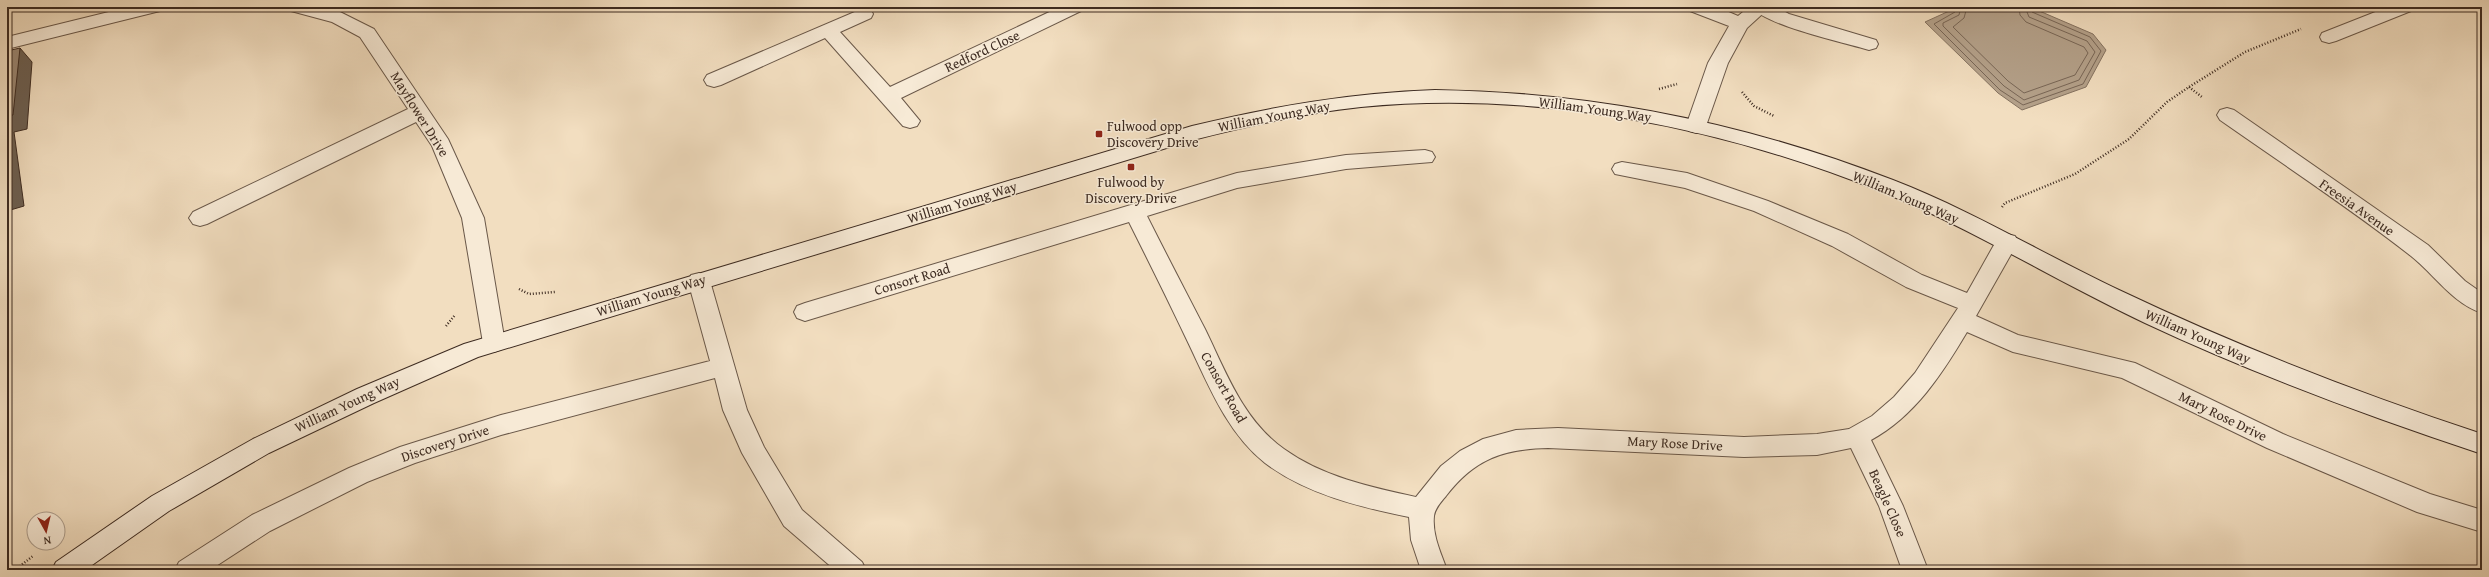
<svg xmlns="http://www.w3.org/2000/svg" width="2489" height="577" viewBox="0 0 2489 577" font-family="'Gentium Book Plus',serif">
	<style>
		.water { fill: #b4a18a; stroke: #847260 }
		.lines { fill: none; stroke-linecap: round; stroke-linejoin: round }
		.shore { stroke: #786656; stroke-width: 1 }
		.service-casing { stroke: #6a5849; stroke-width: 2 }
		.minor-casing { stroke: #6a5849; stroke-width: 2 }
		.secondary-casing { stroke: #3d2b21; stroke-width: 2 }
		.path { stroke: #3d2b21; stroke-width: 2.5; stroke-dasharray: 1 2; stroke-linecap: butt }
		.service { fill: #f7ead6; fill-rule: evenodd }
		.minor { fill: #f7ead6; fill-rule: evenodd }
		.secondary { fill: #f7ead6; fill-rule: evenodd }
		.shaded-wall { fill: #6c5f51; stroke: #3d2b21 }
		.building { fill: #9b8874; stroke: #3d2b21 }
		.poi-dot { fill: #8f2418; stroke: #f7ead6; stroke-width: 1.5 }
		.labels { text-anchor: middle; dominant-baseline: central; stroke-width: 3; stroke-linejoin: round; paint-order: stroke }
		.street-label { font-size: 14px; fill: #3d2b21; stroke: #f7ead6 }
		.poi-label { font-size: 14px; fill: #3d2b21; stroke: #f7ead6; text-anchor: start }
	</style>
	<rect width="100%" height="100%" fill="#f2dec0"/>
	<filter id="stains"><feTurbulence type="fractalNoise" baseFrequency=".005" numOctaves="4"/><feColorMatrix values="0 0 0 0 .2 0 0 0 0 .09 0 0 0 0 .02 0 0 0 .5 -.17"/></filter>
	<radialGradient id="worn" r=".72"><stop offset=".6" stop-color="#630" stop-opacity="0"/><stop offset="1" stop-color="#630" stop-opacity=".3"/></radialGradient>
	<path class="water" d="M 1958,7 L 2030,7 L 2093,34 L 2106,50 L 2086,87 L 2022,110 L 1998,93 L 1925,22 Z"/>
	<g class="lines">
		<path class="shore" d="M 1956,7 L 1955,12 L 1934,24 L 2000,90 L 2023,105 L 2083,84 L 2101,51 L 2090,37 L 2032,12 L 2030,7
			M 1961,7 L 1959,15 L 1943,23 L 1943,26 L 2004,86 L 2024,100 L 2079,80 L 2095,52 L 2087,41 L 2029,17 L 2025,7
			M 1967,7 L 1964,18 L 1953,27 L 2008,81 L 2024,93 L 2075,75 L 2088,53 L 2084,47 L 2026,22 L 2020,15 L 2019,7"/>
		<g class="service-casing">
			<path id="service" d="M 1752,7 L 1776,7 L 1789,14 L 1876,40 L 1878,44 L 1876,48 L 1869,50 L 1862,48 C 1840,42 1763,24 1752,7 Z"/>
		</g>
		<g class="minor-casing">
			<path id="minor" d="M 129,7 L 163,7 L 160,11 L 7,49 L 7,37 Z
				M 288,7 L 322,7 L 338,11 L 374,29 L 448,139 L 484,218 L 505,343 L 502,349 L 494,352 L 486,349 L 483,343 L 462,218 L 432,146 L 416,122 L 207,224 L 200,226 L 193,224 L 189,218 L 193,212 L 408,109 L 360,37 L 332,22 L 291,11 Z
				M 1060,7 L 1084,7 L 1081,11 L 901,98 L 920,121 L 917,126 L 910,128 L 903,126 L 825,38 L 721,85 L 714,87 L 707,85 L 704,80 L 707,75 L 864,8 L 871,10 L 873,14 L 871,18 L 840,32 L 890,87 Z
				M 1687,7 L 1717,7 L 1738,16 L 1749,7 L 1770,7 L 1747,28 L 1728,63 L 1706,126 L 1703,131 L 1696,133 L 1689,131 L 1686,126 L 1708,63 L 1729,26 L 1690,11 Z
				M 2388,7 L 2414,7 L 2411,11 L 2336,41 L 2329,43 L 2322,41 L 2320,37 L 2322,33 Z
				M 2227,108 L 2234,110 L 2428,245 L 2465,281 L 2482,293 L 2482,313 C 2452,303 2435,275 2411,256 C 2350,208 2284,165 2220,120 L 2217,115 L 2220,110 Z
				M 1425,150 L 1432,152 L 1435,157 L 1432,162 L 1346,169 L 1237,188 L 1147,216 C 1166,254 1186,292 1205,329 C 1226,372 1243,420 1284,449 C 1323,477 1370,487 1416,497 L 1441,466 L 1460,451 L 1483,439 L 1516,430 L 1558,428 L 1744,437 L 1817,434 L 1849,429 L 1872,416 L 1894,397 L 1915,373 L 1958,308 L 1906,287 L 1832,246 L 1754,211 L 1685,188 L 1615,174 L 1612,169 L 1615,164 L 1622,162 L 1687,173 L 1768,201 L 1848,234 L 1922,275 L 1967,293 L 1999,236 L 2007,234 L 2015,236 L 2018,242 L 1976,316 L 2018,335 L 2135,363 L 2283,434 L 2430,494 L 2482,510 L 2482,532 L 2417,512 L 2267,448 L 2122,378 L 2013,352 L 1967,332 C 1942,374 1915,416 1871,440 L 1903,506 L 1928,570 L 1902,570 L 1879,506 L 1851,448 L 1817,455 L 1744,457 L 1548,448 C 1503,449 1474,459 1446,496 C 1441,502 1435,508 1434,516 C 1432,535 1441,553 1447,570 L 1421,570 L 1411,540 L 1409,517 C 1360,507 1306,494 1265,463 C 1225,431 1207,381 1185,336 C 1167,298 1148,260 1129,222 L 805,321 L 797,318 L 794,312 L 797,306 L 805,303 L 1237,173 L 1346,155 Z
				M 699,273 L 707,275 L 710,281 L 747,410 L 764,447 L 802,510 L 862,562 L 866,570 L 835,570 L 784,526 L 742,453 L 723,410 L 715,378 L 501,435 L 415,463 L 367,482 L 270,531 L 210,570 L 175,570 L 179,562 L 252,515 L 349,468 L 400,447 L 501,415 L 710,361 L 688,281 L 691,275 Z"/>
		</g>
		<g class="secondary-casing">
			<path id="secondary" d="M 1435,90 C 1592,92 1746,123 1893,180 C 1971,210 2043,254 2119,290 C 2237,346 2358,393 2482,434 L 2482,454 C 2367,416 2254,374 2145,323 C 2056,281 1973,229 1882,192 C 1720,126 1535,90 1361,107 C 1304,113 1248,126 1193,140 L 478,357 L 374,403 L 269,453 L 169,511 L 85,570 L 52,570 L 56,562 L 152,496 L 253,439 L 357,389 L 464,344 L 1192,126 C 1275,106 1350,93 1435,90 Z"/>
		</g>
		<path class="path" d="M 2189,87 L 2202,97
			M 1659,89 L 1677,84
			M 1742,92 L 1754,106 L 1774,116
			M 2002,207 L 2005,203 L 2075,174 L 2129,139 L 2167,102 L 2189,87 L 2245,52 L 2301,29
			M 519,289 L 529,294 L 555,292
			M 446,326 L 455,315
			M 15,570 L 33,556"/>
		<use href="#service" class="service"/>
		<use href="#minor" class="minor"/>
		<use href="#secondary" class="secondary"/>
	</g>
	<path class="shaded-wall" d="M 20,48 L 32,62 L 27,129 L 14,132 L 24,206 L 7,211 L 7,116 Z"/>
	<path class="building" d="M 20,48 L 13,115 L 7,116 L 7,51 Z
		M 7,172 L 10,192 L 7,193 Z"/>
	<g class="poi-dot">
		<rect x="1095" y="130" width="8" height="8" rx="2"/>
		<rect x="1127" y="163" width="8" height="8" rx="2"/>
	</g>
	<g class="labels">
		<g class="street-label">
			<text transform="translate(982 51) rotate(-25)">Redford Close</text>
			<text transform="translate(1595 109) rotate(8)">William Young Way</text>
			<text transform="translate(420 114) rotate(58)">Mayflower Drive</text>
			<text transform="translate(1274 116) rotate(-11)">William Young Way</text>
			<text transform="translate(1906 197) rotate(23)">William Young Way</text>
			<text transform="translate(962 202) rotate(-17)">William Young Way</text>
			<text transform="translate(2357 207) rotate(35)">Freesia Avenue</text>
			<text transform="translate(912 279) rotate(-17)">Consort Road</text>
			<text transform="translate(651 295) rotate(-17)">William Young Way</text>
			<text transform="translate(2198 336) rotate(24)">William Young Way</text>
			<text transform="translate(1224 387) rotate(61)">Consort Road</text>
			<text transform="translate(347 404) rotate(-25)">William Young Way</text>
			<text transform="translate(2223 416) rotate(26)">Mary Rose Drive</text>
			<text transform="translate(445 443) rotate(-18)">Discovery Drive</text>
			<text transform="translate(1675 443) rotate(3)">Mary Rose Drive</text>
			<text transform="translate(1888 503) rotate(66)">Beagle Close</text>
		</g>
		<g class="poi-label">
			<text x="1107" y="126">Fulwood opp<tspan x="1107" dy="16">Discovery Drive</tspan></text>
			<text x="1131" y="182" text-anchor="middle">Fulwood by<tspan x="1131" dy="16">Discovery Drive</tspan></text>
		</g>
	</g>
	<rect width="2489" height="577" fill="none" stroke="#f2dec0" stroke-width="24"/>
	<rect x="8" y="8" width="2473" height="561" fill="none" stroke="#3d2b21" stroke-width="2"/>
	<rect x="12" y="12" width="2465" height="553" fill="none" stroke="#3d2b21"/>
	<g transform="translate(46 531) rotate(172)"><circle r="19" fill="#f7ead6" stroke="#ad9e8e"/>
	<path d="M0-3L7 15L0 10L-7 15Z" fill="#8f2418"/>
	<text y="-6" font-size="11" font-weight="bold" text-anchor="middle" fill="#3d2b21">N</text>
	</g>
	<rect width="100%" height="100%" filter="url(#stains)"/>
	<rect width="100%" height="100%" fill="url(#worn)"/>
</svg>
